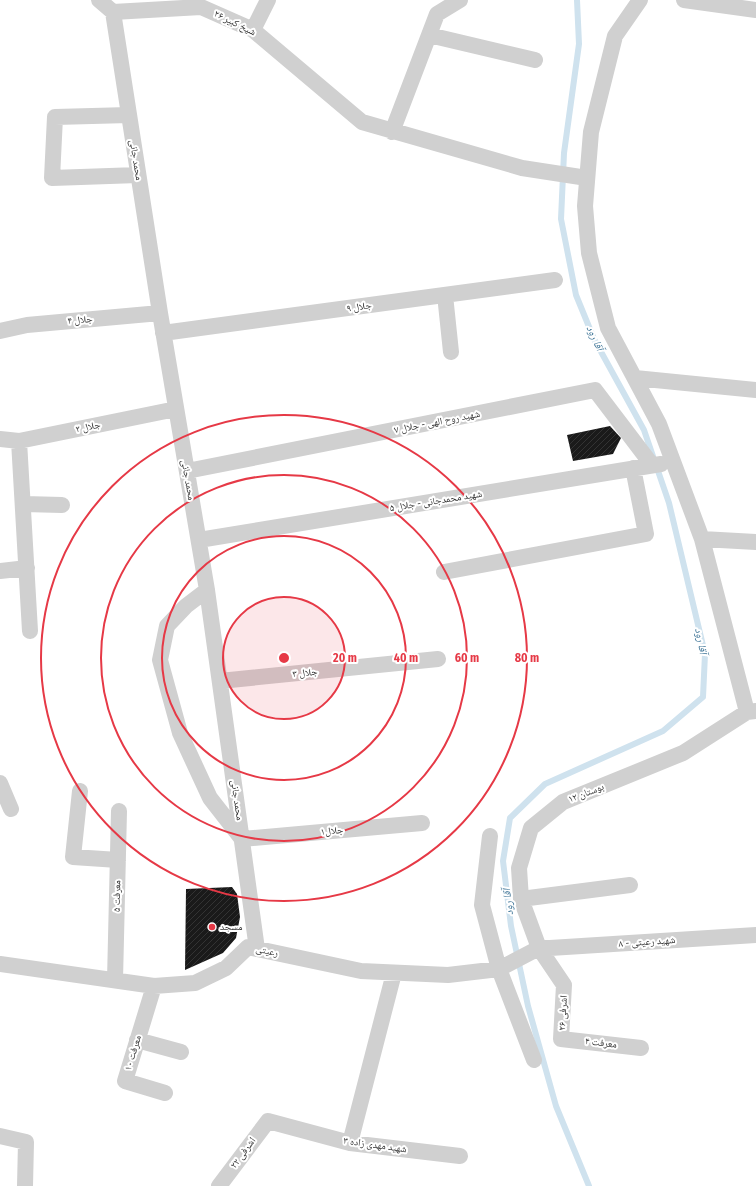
<svg xmlns="http://www.w3.org/2000/svg" width="756" height="1186" viewBox="0 0 756 1186" font-family="'Fira Sans Condensed','Noto Naskh Arabic',sans-serif">
	<style>
		.lines { fill: none; stroke-linecap: round; stroke-linejoin: round }
		.stream { stroke: #cfe2ee; stroke-width: 6 }
		.building { fill: url(#building-hatch) }
		.street { stroke: #d0d0d0; stroke-width: 16 }
		.ring { fill: none; stroke: #e63946; stroke-width: 2 }
		.poi-dot { fill: #e63946; stroke: #fff; stroke-width: 1.5 }
		.labels { text-anchor: middle; dominant-baseline: central; stroke-width: 4; stroke-linejoin: round; paint-order: stroke }
		.street-label { font-size: 10px; fill: #333; stroke: #fff }
		.poi-label { font-size: 10px; fill: #333; stroke: #fff; text-anchor: start }
		.water-label { font-size: 11px; font-style: italic; fill: #3f7597; stroke: #fff }
		.centre { fill: #e63946; stroke: #fff; stroke-width: 2 }
		.ring-label { font-size: 12px; text-anchor: middle; font-weight: bold; fill: #e63946; stroke: #fff; stroke-width: 4; stroke-linejoin: round; paint-order: stroke }
	</style>
	<defs>
		<pattern id="building-hatch" width="6" height="6" patternUnits="userSpaceOnUse"><rect width="6" height="6" fill="#1a1a1a"/><path d="M-1 1l2-2M0 6l6-6M5 7l2-2" fill="none" stroke="#333"/></pattern>
	</defs>
	<rect width="100%" height="100%" fill="#fff"/>
	<g class="lines">
		<path class="stream" d="M 577,0 L 579,44 L 564,153 L 561,219 L 576,295 L 594,339 L 644,430 L 669,503 L 705,654 L 703,697 L 663,731 L 545,784 L 510,818 L 503,861 L 511,926 L 528,1006 L 556,1106 L 589,1186"/>
	</g>
	<path class="building" d="M 610,426 L 621,438 L 613,454 L 573,461 L 567,435 Z
		M 232,887 L 237,894 L 240,917 L 236,938 L 223,953 L 185,970 L 186,889 Z"/>
	<g class="lines">
		<path class="street" d="M 99,0 L 113,12 L 201,7 L 253,30 L 362,122 L 522,168 L 587,178
			M 640,0 L 615,36 L 591,132 L 585,206 L 589,253 L 608,328 L 659,424 L 702,539 L 747,712
			M 684,0 L 756,10
			M 113,12 L 160,313 L 207,590 L 257,949
			M 253,30 L 268,0
			M 429,35 L 535,60
			M 129,115 L 55,117 L 52,178 L 138,175
			M 392,132 L 437,14 L 460,0
			M 445,295 L 451,352
			M 0,331 L 27,325 L 160,313
			M 163,333 L 555,280
			M 635,378 L 756,390
			M 0,439 L 19,441 L 176,409
			M 19,441 L 30,631
			M 187,471 L 595,390 L 652,465
			M 24,504 L 62,505
			M 702,539 L 756,542
			M 199,540 L 661,464
			M 0,571 L 27,568
			M 444,572 L 646,534 L 633,468
			M 207,590 L 186,606 L 167,626 L 160,660 L 180,733 L 210,798 L 242,839 L 422,823
			M 220,681 L 438,659
			M 0,783 L 11,809
			M 80,791 L 73,857 L 118,860
			M 490,836 L 482,905 L 499,969 L 534,1060
			M 521,899 L 630,885
			M 539,948 L 550,948 L 756,935
			M 0,964 L 154,986 L 195,983 L 226,968 L 248,947 L 361,971 L 448,975 L 499,969 L 539,948
			M 115,980 L 119,811
			M 154,986 L 125,1081 L 165,1093
			M 137,1040 L 181,1052
			M 641,1048 L 561,1039 L 564,985 L 539,948 L 521,899 L 519,868 L 531,828 L 563,802 L 683,753 L 747,712 L 756,711
			M 0,1136 L 26,1142 L 25,1186
			M 350,1143 L 394,973
			M 219,1186 L 268,1121 L 350,1143 L 460,1156"/>
	</g>
	<circle cx="284" cy="658" r="61" fill="#e63946" fill-opacity=".12"/>
	<g class="ring">
		<circle cx="284" cy="658" r="61"/>
		<circle cx="284" cy="658" r="122"/>
		<circle cx="284" cy="658" r="183"/>
		<circle cx="284" cy="658" r="243"/>
	</g>
	<circle class="poi-dot" cx="212" cy="927" r="4"/>
	<g class="labels">
		<g class="street-label">
			<text transform="translate(235 23) rotate(26)">شیخ کبیر ۲۶</text>
			<text transform="translate(136 160) rotate(81)">محمد جانی</text>
			<text transform="translate(359 307) rotate(-8)">جلال ۹</text>
			<text transform="translate(80 320) rotate(-5)">جلال ۴</text>
			<text transform="translate(437 422) rotate(-11)">شهید روح الهی - جلال ۷</text>
			<text transform="translate(88 427) rotate(-12)">جلال ۲</text>
			<text transform="translate(188 480) rotate(80)">محمد جانی</text>
			<text transform="translate(436 501) rotate(-9)">شهید محمدجانی - جلال ۵</text>
			<text transform="translate(305 673) rotate(-6)">جلال ۳</text>
			<text transform="translate(586 793) rotate(-21)">بوستان ۱۲</text>
			<text transform="translate(237 800) rotate(82)">محمد جانی</text>
			<text transform="translate(332 831) rotate(-5)">جلال۱</text>
			<text transform="translate(117 896) rotate(-89)">معرفت ۵</text>
			<text transform="translate(647 942) rotate(-4)">شهید رعیتی - ۸</text>
			<text transform="translate(267 951) rotate(12)">رعیتی</text>
			<text transform="translate(563 1013) rotate(-87)">اشرفی ۲۶</text>
			<text transform="translate(601 1043) rotate(7)">معرفت ۴</text>
			<text transform="translate(133 1053) rotate(-73)">معرفت ۱۰</text>
			<text transform="translate(375 1145) rotate(8)">شهید مهدی زاده ۳</text>
			<text transform="translate(243 1153) rotate(-54)">اشرفی ۲۲</text>
		</g>
		<g class="poi-label">
			<text x="220" y="927">مسجد</text>
		</g>
		<g class="water-label">
			<text transform="translate(595 338) rotate(65)">آقا رود</text>
			<text transform="translate(701 641) rotate(79)">آقا رود</text>
			<text transform="translate(508 902) rotate(-97)">آقا رود</text>
		</g>
	</g>
	<circle cx="284" cy="658" r="6" class="centre"/>
	<g class="ring-label">
		<text x="345" y="662">20 m</text>
		<text x="406" y="662">40 m</text>
		<text x="467" y="662">60 m</text>
		<text x="527" y="662">80 m</text>
	</g>
</svg>
